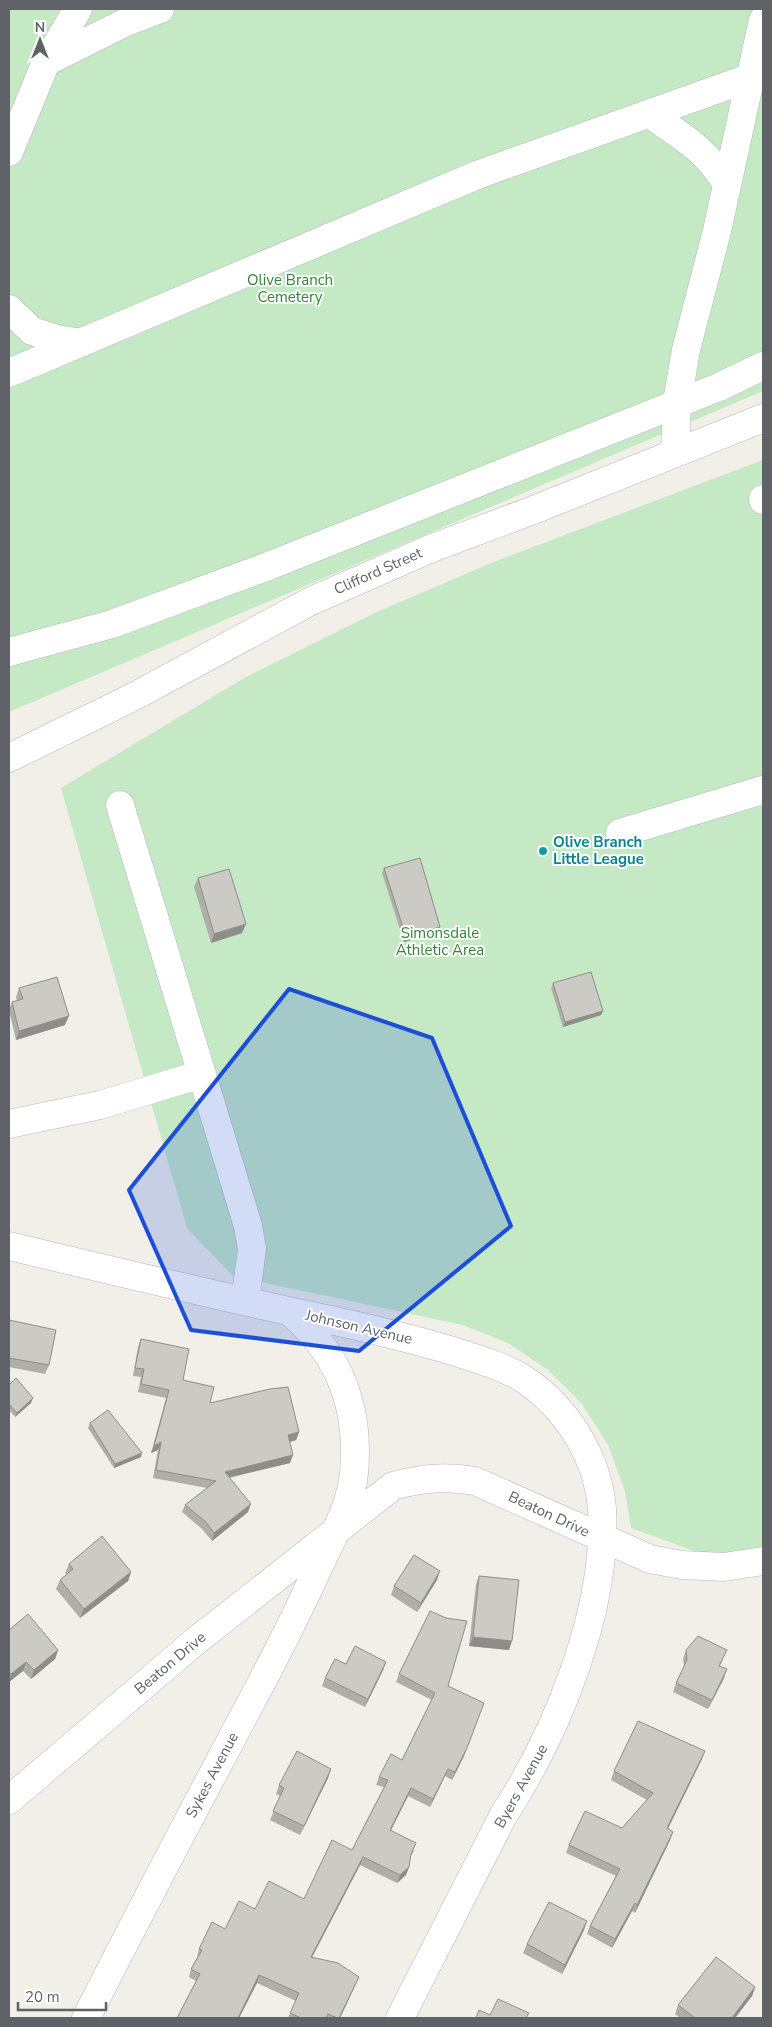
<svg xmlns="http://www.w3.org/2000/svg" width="772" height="2027" viewBox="0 0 772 2027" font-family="'Nunito Sans',sans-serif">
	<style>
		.green { fill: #c5e8c5 }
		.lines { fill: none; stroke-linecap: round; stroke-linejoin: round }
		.minor-casing { stroke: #b5b8bc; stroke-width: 29 }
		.minor { stroke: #fff; stroke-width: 28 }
		.wall { fill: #afaea9 }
		.shaded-wall { fill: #8f8d8a }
		.building { fill: #cccac5; stroke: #8f8d8a }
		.marked { fill: #1d4ed8; fill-opacity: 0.2; stroke: #1d4ed8; stroke-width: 4; stroke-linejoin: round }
		.culture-dot { fill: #0f9aa8; stroke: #fff; stroke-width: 2 }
		.labels { text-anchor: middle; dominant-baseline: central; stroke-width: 4; stroke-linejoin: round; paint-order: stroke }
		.park-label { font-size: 15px; fill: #348238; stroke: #fff }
		.street-label { font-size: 15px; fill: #5f6368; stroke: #fff }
		.culture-label { font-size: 15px; font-weight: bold; fill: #0d838f; stroke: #fff; text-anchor: start }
	</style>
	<rect width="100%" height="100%" fill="#f1efe8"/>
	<path class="green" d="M 9,9 L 763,9 L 763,391 L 9,712 Z
		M 763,460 L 763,1576 L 631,1528 L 625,1491 L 608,1445 L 582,1404 L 548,1370 L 508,1343 L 463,1325 L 233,1276 L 187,1228 L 61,788 L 246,677 L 379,611 L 496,561 Z"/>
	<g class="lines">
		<g class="minor-casing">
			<path id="minor" d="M 46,62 L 124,23 L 160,9
				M 651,115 C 683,137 707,150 727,185
				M 9,152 L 46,62 L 78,9
				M 9,309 L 32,331 L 57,339 L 82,343
				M 9,373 L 477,175 L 763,73
				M 675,453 L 677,402 L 686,350 L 717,231 L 763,20
				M 763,499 L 763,500
				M 9,652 L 112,624 L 271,565 L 719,387 L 763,366
				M 9,758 L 133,697 L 311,601 L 432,548 L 531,511 L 763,418
				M 120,805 L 248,1226 L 252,1249 L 245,1301
				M 620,833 L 763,790
				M 9,1124 L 100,1105 L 202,1074
				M 9,1246 C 105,1269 201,1292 297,1313 C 351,1324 403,1336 456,1352 C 477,1359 503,1366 522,1378 C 566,1406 598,1457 602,1509 C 608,1609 557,1733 503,1816 L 400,2018
				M 9,1800 L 197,1640 L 393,1486 C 422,1478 446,1476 475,1481 L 650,1559 L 682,1565 L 724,1567 L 763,1561
				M 86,2018 C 139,1914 193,1811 248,1708 C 274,1660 298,1612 321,1562 C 334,1534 351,1505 354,1473 C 360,1407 340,1354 289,1311"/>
		</g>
		<use href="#minor" class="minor"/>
	</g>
	<path class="wall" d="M 384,868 L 438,932 L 404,942 L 382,873 Z
		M 198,878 L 242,933 L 211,943 L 194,887 Z
		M 553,983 L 603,1011 L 601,1015 L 563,1027 L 551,988 Z
		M 19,988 L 65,1025 L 16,1040 L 9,1010 L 12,1002 L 17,1001 L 16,997 Z
		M 9,1320 L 49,1365 L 45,1374 L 9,1367 Z
		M 141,1339 L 183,1380 L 210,1403 L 299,1432 L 296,1440 L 290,1442 L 290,1463 L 229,1478 L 248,1512 L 212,1541 L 202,1529 L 182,1512 L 185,1505 L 207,1488 L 153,1478 L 158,1450 L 151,1453 L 166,1398 L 138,1392 L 141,1377 L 133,1376 L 138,1347 Z
		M 9,1385 L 31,1403 L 15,1417 L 9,1410 Z
		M 90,1423 L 141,1457 L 114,1468 L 88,1428 Z
		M 69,1564 L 131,1572 L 128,1581 L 80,1618 L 56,1589 L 60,1580 L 67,1574 L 65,1573 Z
		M 479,1576 L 509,1650 L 469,1646 L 476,1584 Z
		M 437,1580 L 417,1612 L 391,1595 L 394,1586 Z
		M 9,1630 L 58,1650 L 55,1659 L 31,1679 L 23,1671 L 9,1682 Z
		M 686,1650 L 723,1659 L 720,1666 L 724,1678 L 708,1709 L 673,1692 L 676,1683 L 684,1667 L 683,1659 Z
		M 386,1662 L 383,1670 L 365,1707 L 322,1686 L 325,1678 L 346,1664 Z
		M 399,1674 L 448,1686 L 464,1756 L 452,1780 L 445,1776 L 430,1807 L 408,1796 L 391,1830 L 414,1851 L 410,1857 L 409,1867 L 406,1875 L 397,1883 L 360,1865 L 312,1957 L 359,1977 L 340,2018 L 288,2018 L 296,2001 L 257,1983 L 239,2018 L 177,2018 L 196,1981 L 189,1977 L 191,1969 L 198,1957 L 197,1957 L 199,1949 L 225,1929 L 255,1909 L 304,1899 L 352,1850 L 384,1787 L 376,1785 L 379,1777 L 402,1760 L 432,1700 L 396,1682 Z
		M 702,1759 L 668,1829 L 673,1832 L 670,1840 L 635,1913 L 632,1911 L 612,1948 L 587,1934 L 590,1926 L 616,1876 L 566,1853 L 569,1845 L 622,1828 L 647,1800 L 611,1780 L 614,1771 Z
		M 331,1769 L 328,1778 L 300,1835 L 270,1820 L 280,1796 L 276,1794 L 279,1785 Z
		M 584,1930 L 562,1974 L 523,1953 L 527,1944 Z
		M 755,1987 L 752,1996 L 735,2018 L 680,2018 L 675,2014 L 678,2005 Z"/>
	<path class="shaded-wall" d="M 246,924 L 242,933 L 211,943 L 214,934 Z
		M 440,927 L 438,932 L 404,942 L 406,937 Z
		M 603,1011 L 601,1015 L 563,1027 L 565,1022 Z
		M 69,1016 L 65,1025 L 16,1040 L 19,1031 Z
		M 33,1398 L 31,1403 L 15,1417 L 17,1413 Z
		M 299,1432 L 296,1440 L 286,1443 L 288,1435 Z
		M 161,1442 L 158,1450 L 151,1453 L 154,1446 Z
		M 142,1453 L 141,1457 L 114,1468 L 115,1464 Z
		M 293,1455 L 290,1463 L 222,1479 L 225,1472 Z
		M 251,1504 L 248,1512 L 212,1541 L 214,1533 Z
		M 440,1571 L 437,1580 L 417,1612 L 421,1603 Z
		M 131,1572 L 128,1581 L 80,1618 L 84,1609 Z
		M 473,1637 L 512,1641 L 509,1650 L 469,1646 Z
		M 58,1650 L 55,1659 L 31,1679 L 34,1670 Z
		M 26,1662 L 23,1671 L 9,1682 L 11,1674 Z
		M 386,1662 L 383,1670 L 365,1707 L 368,1699 Z
		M 727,1669 L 724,1678 L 708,1709 L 712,1700 Z
		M 481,1711 L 464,1756 L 452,1780 L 455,1772 Z
		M 705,1751 L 702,1759 L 664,1836 L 667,1828 Z
		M 331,1769 L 328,1778 L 300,1835 L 304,1826 Z
		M 448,1769 L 445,1776 L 430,1807 L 433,1799 Z
		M 411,1788 L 408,1796 L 387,1838 L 390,1830 Z
		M 673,1832 L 670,1840 L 635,1913 L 637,1905 Z
		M 363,1857 L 360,1865 L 308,1965 L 311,1957 Z
		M 409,1867 L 406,1875 L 397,1883 L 400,1875 Z
		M 635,1903 L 632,1911 L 612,1948 L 615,1939 Z
		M 587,1921 L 584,1930 L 562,1974 L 565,1965 Z
		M 259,1975 L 257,1983 L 239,2018 L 238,2018 Z
		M 359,1977 L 340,2018 L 339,2018 Z
		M 755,1987 L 752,1996 L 735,2018 L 732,2018 Z"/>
	<path class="building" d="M 420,858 L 440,927 L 406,937 L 384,868 Z
		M 229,869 L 246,924 L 214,934 L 198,878 Z
		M 591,972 L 603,1011 L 565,1022 L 553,983 Z
		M 57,977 L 69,1016 L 19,1031 L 12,1002 L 23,999 L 19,988 Z
		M 9,1320 L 56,1330 L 49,1365 L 9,1358 Z
		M 141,1339 L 189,1349 L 183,1380 L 214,1387 L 210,1403 L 270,1389 L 288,1387 L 299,1432 L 288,1435 L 293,1455 L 225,1472 L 251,1504 L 214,1533 L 205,1521 L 185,1505 L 216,1481 L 156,1470 L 161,1442 L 154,1446 L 169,1390 L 141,1384 L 144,1369 L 135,1368 Z
		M 16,1378 L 33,1398 L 17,1413 L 9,1404 L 9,1385 Z
		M 108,1410 L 142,1453 L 115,1464 L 90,1423 Z
		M 102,1536 L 131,1572 L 84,1609 L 60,1580 L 73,1569 L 69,1564 Z
		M 414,1555 L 440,1571 L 421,1603 L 394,1586 Z
		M 479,1576 L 519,1580 L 512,1641 L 473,1637 Z
		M 430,1611 L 446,1618 L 467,1621 L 448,1686 L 484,1703 L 467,1748 L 455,1772 L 448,1769 L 433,1799 L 411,1788 L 390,1830 L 416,1843 L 411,1854 L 409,1867 L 400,1875 L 363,1857 L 311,1957 L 338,1963 L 359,1977 L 339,2018 L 337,2018 L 328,2014 L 326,2018 L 301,2018 L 290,2013 L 299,1993 L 259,1975 L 238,2018 L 177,2018 L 200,1974 L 191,1969 L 202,1950 L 199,1949 L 212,1922 L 225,1929 L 239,1901 L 255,1909 L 269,1881 L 304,1899 L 332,1840 L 352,1850 L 388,1780 L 379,1777 L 391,1754 L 402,1760 L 435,1693 L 399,1674 Z
		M 28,1614 L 58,1650 L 34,1670 L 26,1662 L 11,1674 L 9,1672 L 9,1630 Z
		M 698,1636 L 727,1650 L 719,1666 L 727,1669 L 712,1700 L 676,1683 L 687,1660 L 686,1650 Z
		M 355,1646 L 386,1662 L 368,1699 L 325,1678 L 335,1659 L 346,1664 Z
		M 638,1721 L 705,1751 L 667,1828 L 673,1832 L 637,1905 L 635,1903 L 615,1939 L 590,1926 L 620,1869 L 569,1845 L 585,1811 L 622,1828 L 653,1793 L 614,1771 Z
		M 297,1751 L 331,1769 L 304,1826 L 273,1811 L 284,1788 L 279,1785 Z
		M 549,1902 L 587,1921 L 565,1965 L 527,1944 Z
		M 716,1957 L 755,1987 L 732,2018 L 695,2018 L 678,2005 Z
		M 498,1999 L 529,2013 L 526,2018 L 476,2018 L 479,2010 L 490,2015 Z"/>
	<path class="marked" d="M 289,989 L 432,1038 L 511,1226 L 359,1351 L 191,1330 L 129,1190 Z"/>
	<circle class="culture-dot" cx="543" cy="851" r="5"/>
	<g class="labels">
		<g class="park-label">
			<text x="290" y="280">Olive Branch<tspan x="290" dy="17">Cemetery</tspan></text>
			<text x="440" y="933">Simonsdale<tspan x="440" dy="17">Athletic Area</tspan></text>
		</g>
		<g class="street-label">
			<text transform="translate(378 571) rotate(-24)">Clifford Street</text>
			<text transform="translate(359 1327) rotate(13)">Johnson Avenue</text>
			<text transform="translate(549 1514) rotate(25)">Beaton Drive</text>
			<text transform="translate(170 1663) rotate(-40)">Beaton Drive</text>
			<text transform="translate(212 1775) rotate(-62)">Sykes Avenue</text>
			<text transform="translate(521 1786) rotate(-61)">Byers Avenue</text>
		</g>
		<g class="culture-label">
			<text x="553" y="842">Olive Branch<tspan x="553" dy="17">Little League</tspan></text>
		</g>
	</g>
	<rect width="772" height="2027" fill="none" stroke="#5f6368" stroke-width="20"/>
	<g transform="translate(40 40)" stroke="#ffffff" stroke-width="4" paint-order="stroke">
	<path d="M0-4L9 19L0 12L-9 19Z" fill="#5f6368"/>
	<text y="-8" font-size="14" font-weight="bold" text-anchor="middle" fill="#5f6368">N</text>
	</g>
	<path d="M18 2002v8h88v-8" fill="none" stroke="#5f6368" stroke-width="2.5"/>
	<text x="25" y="2002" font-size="15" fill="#5f6368" stroke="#ffffff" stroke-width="4" paint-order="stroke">20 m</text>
</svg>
